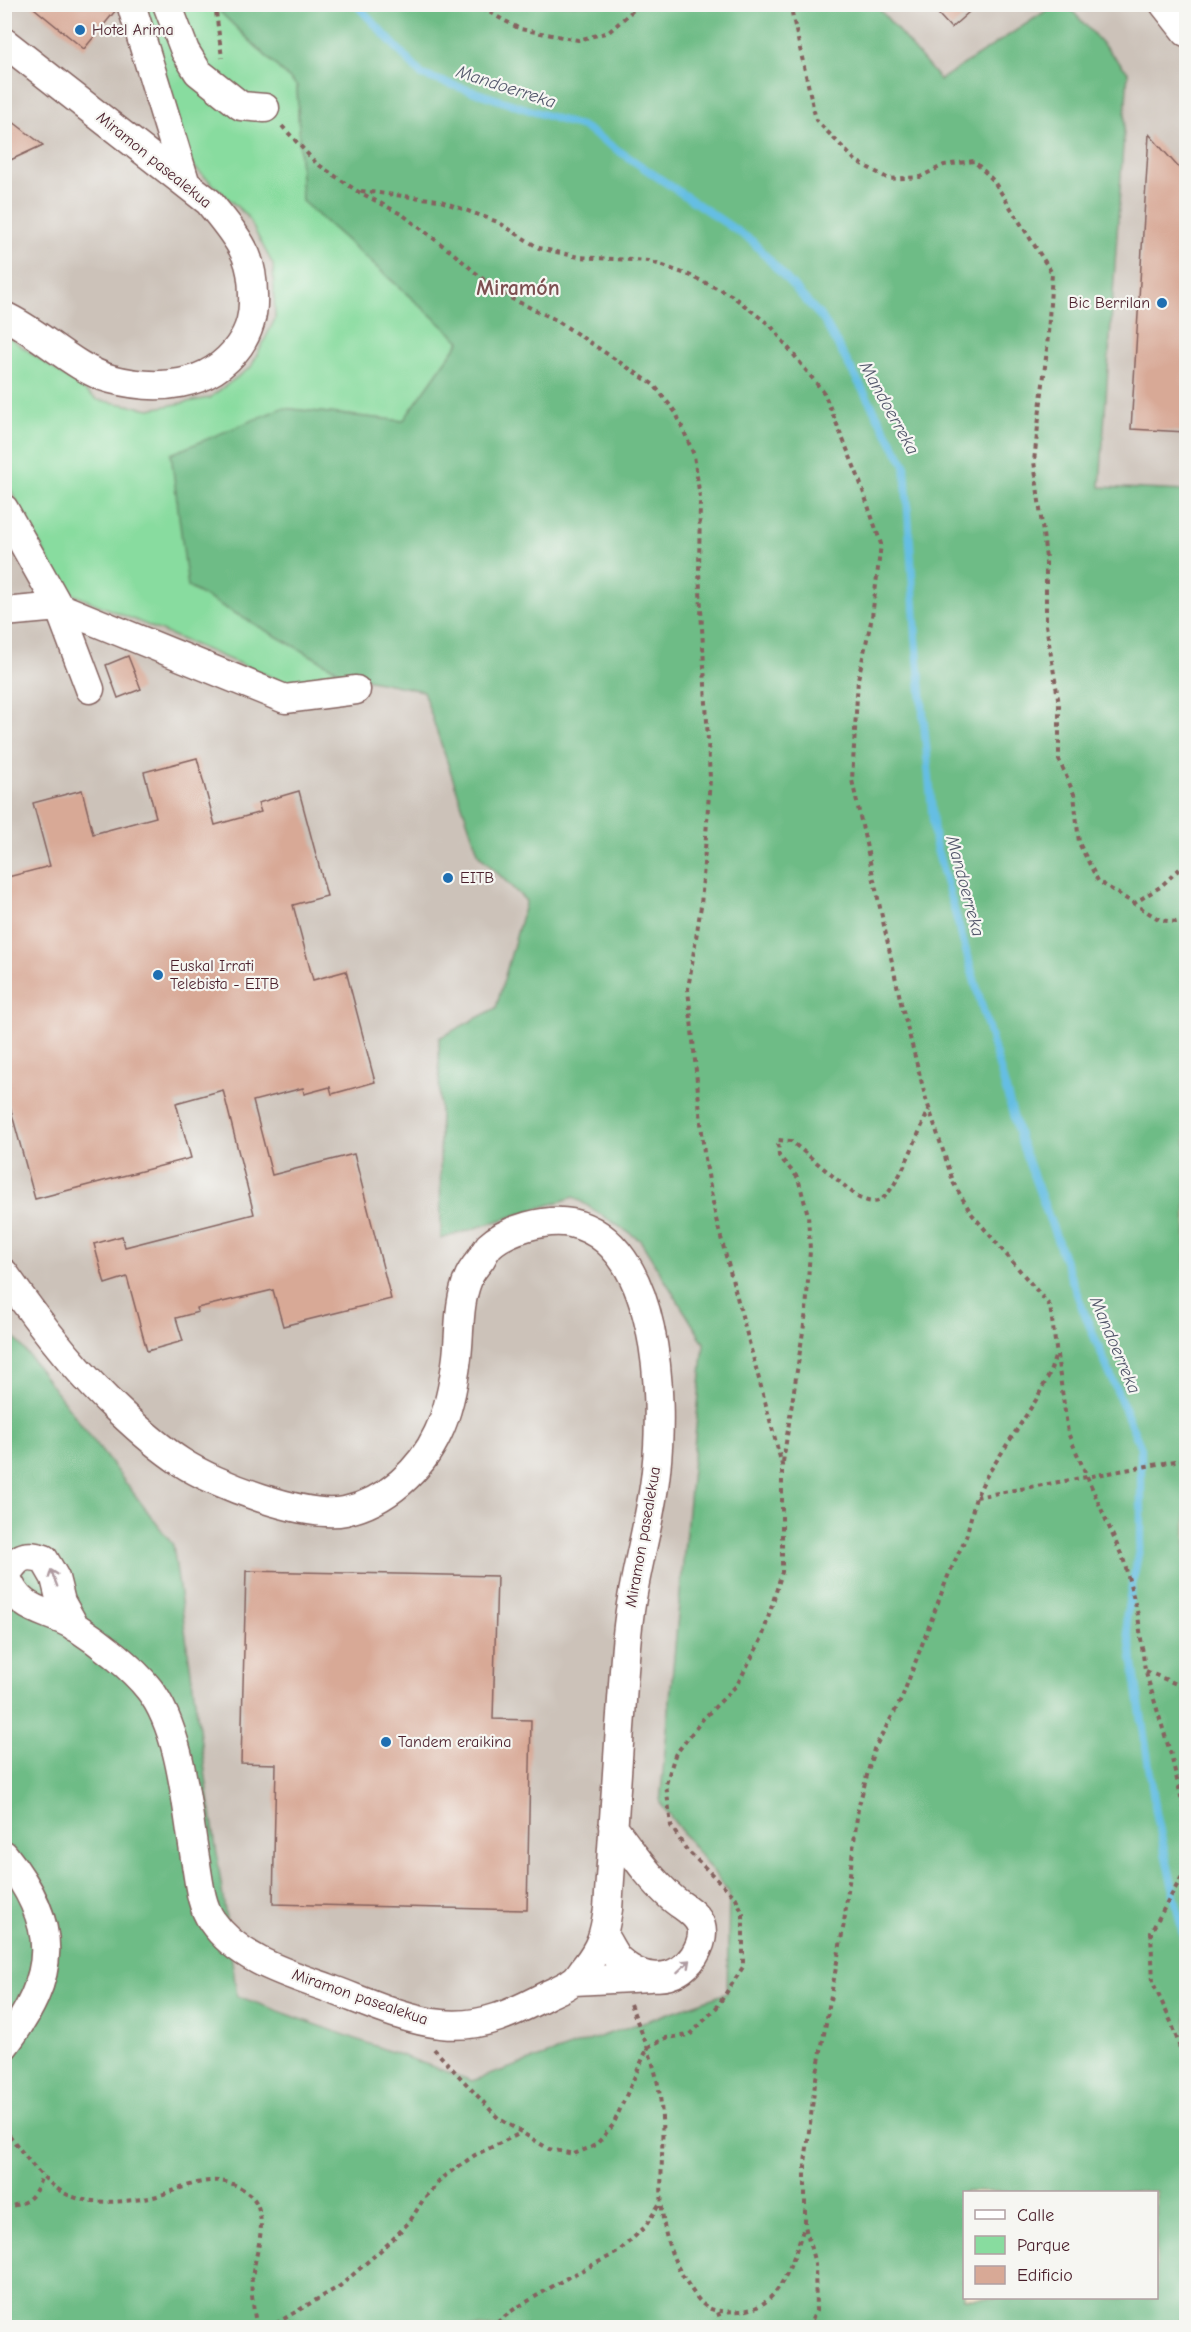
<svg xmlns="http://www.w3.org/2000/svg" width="1191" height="2332" viewBox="0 0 1191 2332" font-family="'Comic Neue',sans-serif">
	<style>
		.industrial { fill: #ccc2b9 }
		.green { fill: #88dc9f; stroke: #697e65; stroke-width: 1.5 }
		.forest { fill: #6ebc86; stroke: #5c6e58; stroke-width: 1.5; fill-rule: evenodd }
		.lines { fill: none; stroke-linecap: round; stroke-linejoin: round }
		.stream { stroke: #65bee3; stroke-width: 8 }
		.building { fill: #d8a996 }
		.minor-casing { stroke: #84625e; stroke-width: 31 }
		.path { stroke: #84625e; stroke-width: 4; stroke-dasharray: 4.5 4.5; stroke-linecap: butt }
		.minor { stroke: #fff; stroke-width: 28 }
		.path-bridge { stroke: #84625e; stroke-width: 4; stroke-dasharray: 4.5 4.5; stroke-linecap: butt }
		.oneway { stroke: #ae9aa0 }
		.poi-dot { fill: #1f6fb2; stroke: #f6f6f2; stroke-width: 2 }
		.labels { text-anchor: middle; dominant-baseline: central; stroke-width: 4.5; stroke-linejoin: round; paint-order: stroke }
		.poi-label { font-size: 16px; fill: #4a1f2b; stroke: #f6f6f2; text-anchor: start }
		.street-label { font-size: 16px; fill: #4a1f2b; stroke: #f6f6f2 }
		.water-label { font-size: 18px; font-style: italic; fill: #53576b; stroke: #f6f6f2 }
		.district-label { font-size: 22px; font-weight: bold; fill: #7c4f50; stroke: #f6f6f2 }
	</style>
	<rect width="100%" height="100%" fill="#f6f6f2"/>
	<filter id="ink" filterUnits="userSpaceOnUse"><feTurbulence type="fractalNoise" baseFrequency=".0167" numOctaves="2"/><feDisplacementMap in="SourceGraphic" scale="12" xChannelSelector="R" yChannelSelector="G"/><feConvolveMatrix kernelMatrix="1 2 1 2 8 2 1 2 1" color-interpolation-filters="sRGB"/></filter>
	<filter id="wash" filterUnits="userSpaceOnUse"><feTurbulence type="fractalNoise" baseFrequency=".008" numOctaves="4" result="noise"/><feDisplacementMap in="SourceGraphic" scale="24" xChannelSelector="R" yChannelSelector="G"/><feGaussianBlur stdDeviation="1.35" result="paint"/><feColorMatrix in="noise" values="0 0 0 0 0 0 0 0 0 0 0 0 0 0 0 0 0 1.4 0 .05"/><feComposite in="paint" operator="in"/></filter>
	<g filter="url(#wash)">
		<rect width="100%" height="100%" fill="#f0ddbe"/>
		<path class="industrial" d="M 5,5 L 141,5 L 190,163 L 247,216 L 273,265 L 275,319 L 251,367 L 209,398 L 150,409 L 98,400 L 5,334 Z
			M 876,5 L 1055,5 L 940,80 Z
			M 1067,5 L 1186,5 L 1186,491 L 1100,487 L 1128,72 Z
			M 4,479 L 65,591 L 286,683 L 346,675 L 423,691 L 479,855 L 526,901 L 496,1008 L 439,1038 L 441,1239 L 574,1197 L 640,1240 L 704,1343 L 660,1803 L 729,1893 L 727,1993 L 472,2081 L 237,1996 L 173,1545 L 5,1323 Z"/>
		<path class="green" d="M 141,5 L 213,5 L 297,86 L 302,201 L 460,341 L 404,421 L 282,408 L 188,587 L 346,675 L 286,683 L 65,591 L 5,479 L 4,334 L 98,400 L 150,409 L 209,398 L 251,367 L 275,319 L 273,265 L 247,216 L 190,163 Z"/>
		<path class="forest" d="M 213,5 L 876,5 L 940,80 L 1055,5 L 1067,5 L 1128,72 L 1100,487 L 1186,491 L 1186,2327 L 5,2327 L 4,1323 L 173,1545 L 237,1996 L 472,2081 L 727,1993 L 729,1893 L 660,1803 L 704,1343 L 640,1240 L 574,1197 L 441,1239 L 439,1038 L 496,1008 L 526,901 L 479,855 L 423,691 L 346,675 L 188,587 L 171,454 L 282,408 L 403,421 L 460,341 L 302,201 L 297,86 ZM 964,2192 L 1156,2192 L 1156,2298 L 964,2298 Z"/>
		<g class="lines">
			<path class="stream" d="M 356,4 L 422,75 L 585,128 L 752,241 L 823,319 L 905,465 L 916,637 L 935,843 L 1020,1139 L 1083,1310 L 1141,1448 L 1141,1539 L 1126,1618 L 1156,1812 L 1186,1948"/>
		</g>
		<g id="blocks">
			<path class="building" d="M 29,4 L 115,4 L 116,10 L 84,49 Z
				M 929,4 L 978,4 L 951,28 Z
				M 4,115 L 43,145 L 4,163 Z
				M 1149,134 L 1186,176 L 1186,432 L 1131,429 Z
				M 128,656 L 141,689 L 118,698 L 106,665 Z
				M 197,758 L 215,825 L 261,812 L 258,803 L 299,791 L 327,896 L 293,905 L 313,980 L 346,971 L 375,1082 L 332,1094 L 330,1087 L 304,1094 L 303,1088 L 253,1101 L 272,1175 L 354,1154 L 391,1299 L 283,1326 L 273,1290 L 197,1308 L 198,1312 L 176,1318 L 183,1341 L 147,1351 L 127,1277 L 105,1284 L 94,1244 L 122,1236 L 125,1247 L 254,1214 L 223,1090 L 176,1103 L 191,1158 L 35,1199 L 4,1085 L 4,878 L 50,866 L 33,803 L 82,790 L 93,834 L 156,817 L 144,772 Z
				M 246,1571 L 497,1576 L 493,1719 L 531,1720 L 527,1910 L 273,1904 L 276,1764 L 241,1763 Z"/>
		</g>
	</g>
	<g filter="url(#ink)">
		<use href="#blocks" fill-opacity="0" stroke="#84625e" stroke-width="1.5"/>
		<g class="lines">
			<g class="minor-casing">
				<path id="minor" d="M 131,4 L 185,181
					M 167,4 L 185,51 L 198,72 L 241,106 L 265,108
					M 1164,4 L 1186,32
					M 4,42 L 209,202 C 222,219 237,235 246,255 C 251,267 253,282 253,295 C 254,315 250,330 239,346 C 209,388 157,391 111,379 C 74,369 40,332 4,316
					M 4,509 L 59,607 L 90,689
					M 4,612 L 59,607 L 285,699 L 356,690
					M 4,1273 C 38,1322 76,1372 120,1412 C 138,1429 160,1448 181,1462 C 214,1484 306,1519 345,1511 C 386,1502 421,1470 438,1433 C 449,1410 454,1382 457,1357 C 460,1332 458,1303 468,1279 C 470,1272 476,1265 481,1259 C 483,1255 486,1250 489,1246 C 507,1229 547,1218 571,1223 C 660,1242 664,1400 656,1471 C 651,1521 635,1569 629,1618 C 624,1655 623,1692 620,1728 C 616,1789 612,1849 608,1909 C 604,1935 601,1947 585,1967 C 581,1972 578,1978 573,1981 C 566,1987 557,1990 549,1994 C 515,2012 481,2029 441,2024 C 403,2020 364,2001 328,1988 C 286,1973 238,1959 212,1921 C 201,1906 199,1882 196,1864 C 187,1813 182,1730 149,1689 C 132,1667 99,1642 76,1627 C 46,1608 20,1615 6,1575 C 17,1558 24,1552 44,1559 L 55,1578 L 61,1602 L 75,1627
					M 4,1855 C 60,1925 58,1976 4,2046
					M 604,1937 C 609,1944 613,1954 619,1960 C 643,1983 675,1983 694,1956 C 699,1948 704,1936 701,1926 C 696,1912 682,1907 672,1898 C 649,1878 631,1851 613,1827
					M 574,1981 L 650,1977"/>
			</g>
			<path class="path" d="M 215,4 L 222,58
				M 474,4 L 520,29 L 578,40 L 609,32 L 640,4
				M 790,4 L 816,120 L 856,161 L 889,179 L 920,177 L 944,165 L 974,161 L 993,180 L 1052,273 L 1047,349 L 1034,461 L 1046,558 L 1046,625 L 1059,704 L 1059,760 L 1074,794 L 1079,843 L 1098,881 L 1160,920 L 1176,922 L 1186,919
				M 282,126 L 316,163 L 357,191 L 403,215 L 454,254 L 491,286 L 508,297 L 556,320 L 654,385 L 676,413 L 694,455 L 700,498 L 699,571 L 710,779 L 701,906 L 688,989 L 704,1153 L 716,1219 L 782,1465 L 782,1572 L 762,1638 L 737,1685 L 703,1719 L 675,1755 L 666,1784 L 671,1826 L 686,1849 L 736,1898 L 743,1914 L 743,1967 L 717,2007 L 690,2035 L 666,2038 L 648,2047 L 613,2125 L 596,2145 L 574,2154 L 549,2149 L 498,2118 L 434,2049
				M 361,191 L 438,200 L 498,222 L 539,248 L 579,257 L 649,261 L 689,275 L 731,295 L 771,326 L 824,393 L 858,476 L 881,544 L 872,617 L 858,679 L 852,780 L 901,1003 L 926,1099 L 954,1184 L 971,1213 L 1050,1306 L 1068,1433 L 1124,1561 L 1138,1615 L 1145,1670 L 1171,1755 L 1186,1817
				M 1133,904 L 1160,887 L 1186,863
				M 783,1462 L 806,1312 L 810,1250 L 808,1215 L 798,1178 L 779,1156 L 778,1140 L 791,1141 L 859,1198 C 866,1201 875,1204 882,1199 C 900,1185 918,1132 929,1110
				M 1146,1671 L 1186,1688
				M 1186,1869 L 1151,1932 L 1153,1983 L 1172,2024 L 1186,2066
				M 630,2004 C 642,2033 654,2060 659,2090 C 671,2161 644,2216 686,2281 C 703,2308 706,2313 740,2311 C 781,2309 793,2259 804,2227
				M 4,2128 C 19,2148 43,2183 66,2194 C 89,2205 118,2202 143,2199 C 175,2195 206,2169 239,2187 C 249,2193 256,2198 259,2210 C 265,2232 255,2256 252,2278 C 250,2293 255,2312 256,2328
				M 4,2207 C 29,2204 35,2197 42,2175
				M 718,2312 L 723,2328
				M 268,2328 L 340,2286 L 389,2243 L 410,2221 L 423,2200 L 443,2177 L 475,2155 L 521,2133
				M 490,2328 L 513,2310 L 565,2279 L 618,2252 L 645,2227 L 660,2203
				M 808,2328 L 816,2311 L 815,2264 L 805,2226 L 805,2163 L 815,2084 L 844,1923 L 858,1809 L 874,1749 L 901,1700 L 948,1576 L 966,1537 L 976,1497 L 986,1477 L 1036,1400 L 1049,1375 L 1056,1354
				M 1164,2328 L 1186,2315"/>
			<use href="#minor" class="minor"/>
			<path class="path-bridge" d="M 976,1497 L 1186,1459"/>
		</g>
		<defs><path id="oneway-shaft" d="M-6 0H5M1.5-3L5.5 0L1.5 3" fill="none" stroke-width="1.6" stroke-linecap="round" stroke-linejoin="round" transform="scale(1.5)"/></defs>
		<g class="oneway">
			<use href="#oneway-shaft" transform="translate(54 1578) rotate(-111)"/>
			<use href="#oneway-shaft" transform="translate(684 1966) rotate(-43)"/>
		</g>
	</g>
	<g class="poi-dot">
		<circle cx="80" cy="30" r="6"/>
		<circle cx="1162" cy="303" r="6"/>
		<circle cx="448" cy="878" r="6"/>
		<circle cx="158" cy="975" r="6"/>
		<circle cx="386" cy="1742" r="6"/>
	</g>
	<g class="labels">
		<g class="poi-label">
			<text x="92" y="30">Hotel Arima</text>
			<text x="1150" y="303" text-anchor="end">Bic Berrilan</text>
			<text x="460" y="878">EITB</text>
			<text x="170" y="966">Euskal Irrati<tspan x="170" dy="18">Telebista - EITB</tspan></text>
			<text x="398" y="1742">Tandem eraikina</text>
		</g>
		<g class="street-label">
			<text transform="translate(154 160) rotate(39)">Miramon pasealekua</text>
			<text transform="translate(643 1537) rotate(-80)">Miramon pasealekua</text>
			<text transform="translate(360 1997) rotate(19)">Miramon pasealekua</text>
		</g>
		<g class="water-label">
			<text transform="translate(506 87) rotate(18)">Mandoerreka</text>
			<text transform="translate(889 408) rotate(61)">Mandoerreka</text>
			<text transform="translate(965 886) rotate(75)">Mandoerreka</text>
			<text transform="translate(1115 1345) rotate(67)">Mandoerreka</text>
		</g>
		<g class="district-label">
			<text x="518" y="288">Miramón</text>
		</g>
	</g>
	<rect width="1191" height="2332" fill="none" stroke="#f6f6f2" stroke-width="24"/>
	<rect x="963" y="2191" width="195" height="108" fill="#f6f6f2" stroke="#b1a0a2" stroke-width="1.5"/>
	<rect x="975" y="2210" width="30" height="9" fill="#ffffff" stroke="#b1a0a2" stroke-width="1.5"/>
	<text x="1017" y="2221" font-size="18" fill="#4a1f2b">Calle</text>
	<rect x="975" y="2236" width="30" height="18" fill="#88dc9f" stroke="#b1a0a2" stroke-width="1.5"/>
	<text x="1017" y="2251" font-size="18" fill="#4a1f2b">Parque</text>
	<rect x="975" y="2266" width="30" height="18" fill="#d8a996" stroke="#b1a0a2" stroke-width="1.5"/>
	<text x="1017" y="2281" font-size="18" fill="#4a1f2b">Edificio</text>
</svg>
